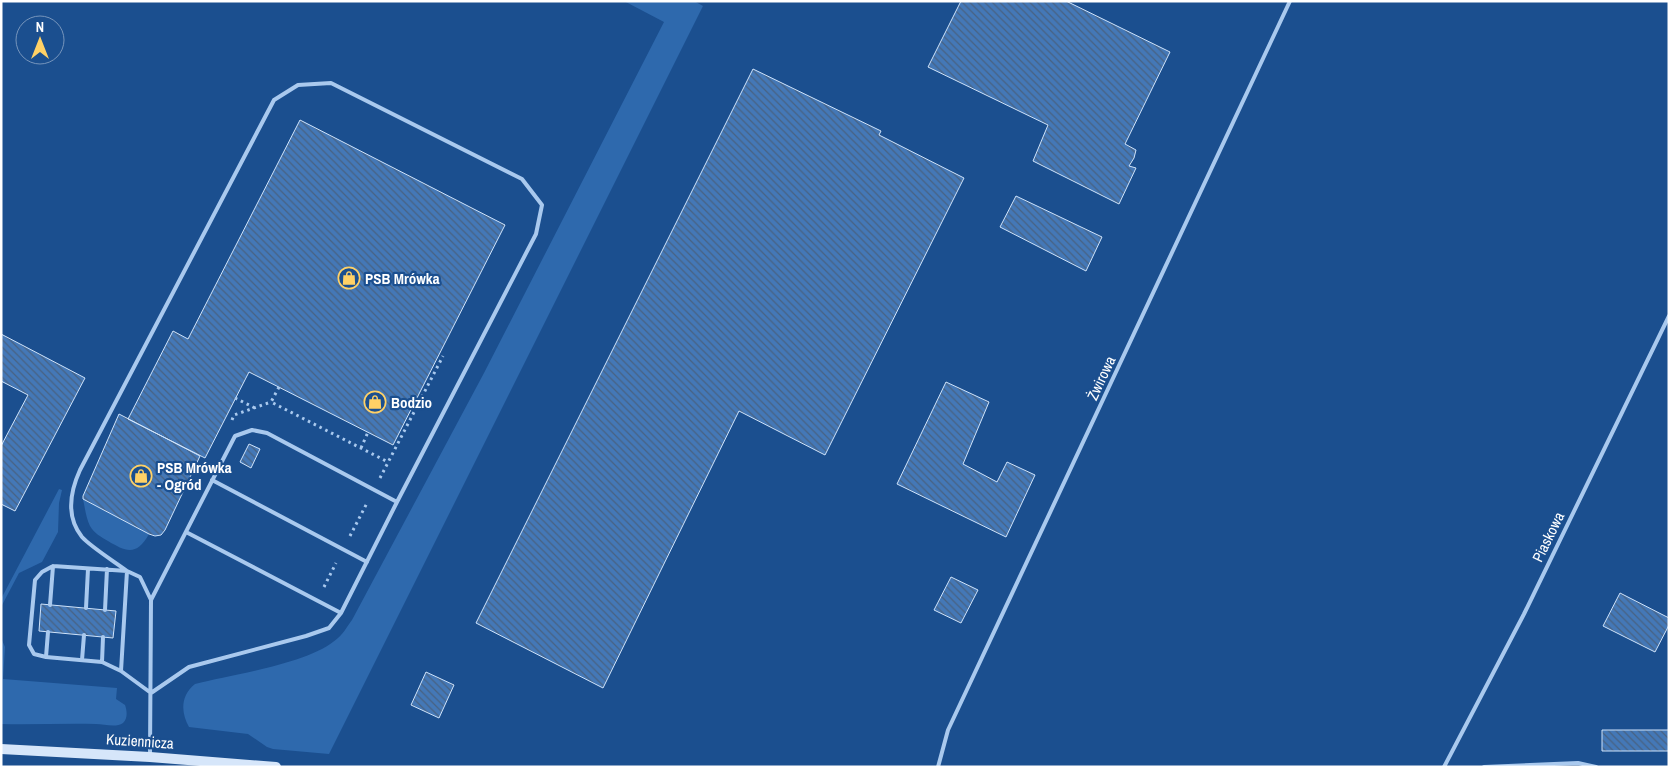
<svg xmlns="http://www.w3.org/2000/svg" width="1670" height="768" viewBox="0 0 1670 768" font-family="'Archivo Narrow',sans-serif">
	<style>
		.green { fill: #2e69ad }
		.building { fill: url(#building-back-hatch); stroke: #cfe3fa }
		.lines { fill: none; stroke-linecap: round; stroke-linejoin: round }
		.path { stroke: #a9c9ee; stroke-width: 3; stroke-dasharray: 2.5 4; stroke-linecap: butt }
		.service { stroke: #a9c9ee; stroke-width: 4 }
		.secondary { stroke: #d6e6fa; stroke-width: 10 }
		.labels { text-anchor: middle; dominant-baseline: central; stroke-width: 4.5; stroke-linejoin: round; paint-order: stroke }
		.poi-label { font-size: 15px; font-weight: bold; fill: #fff; stroke: #1b4f8f; text-anchor: start }
		.street-label { font-size: 15px; fill: #fff; stroke: #1b4f8f }
	</style>
	<defs>
		<pattern id="building-back-hatch" width="6" height="6" patternUnits="userSpaceOnUse" patternTransform="scale(1.25)"><rect width="6" height="6" fill="#4478b7"/><path d="M-1 5l2 2M0 0l6 6M5-1l2 2" fill="none" stroke="#486282"/></pattern>
	</defs>
	<rect width="100%" height="100%" fill="#1b4f8f"/>
	<path class="green" d="M 624,1 L 694,1 L 703,6 L 329,754 L 273,749 L 267,747 L 248,734 L 189,727 C 181,713 180,696 195,684 C 233,674 310,664 338,638 C 344,633 348,625 352,620 L 484,373 L 664,22 Z
		M 59,489 L 62,490 L 59,503 L 58,532 L 42,562 L 19,573 L 1,607 L 1,599 Z
		M 83,499 L 149,534 C 137,556 126,552 108,541 C 101,537 94,533 90,526 C 86,518 85,508 83,499 Z
		M 1,638 L 5,647 L 3,679 L 117,688 L 116,699 L 125,705 C 127,711 128,718 123,723 C 116,728 104,724 96,724 C 64,723 33,725 1,724 Z"/>
	<path class="building" d="M 961,1 L 1066,1 L 1170,52 L 1125,144 L 1136,150 L 1134,158 L 1129,166 L 1136,168 L 1119,204 L 1033,161 L 1048,125 L 928,67 Z
		M 753,69 L 881,131 L 879,135 L 964,178 L 825,455 L 739,411 L 603,688 L 476,623 Z
		M 300,120 L 505,225 L 393,445 L 249,372 L 205,458 L 128,419 L 173,331 L 188,339 Z
		M 1016,196 L 1102,237 L 1086,271 L 1000,227 Z
		M 1,334 L 85,378 L 15,511 L 1,504 L 1,446 L 28,395 L 1,381 Z
		M 946,382 L 989,402 L 963,464 L 997,482 L 1007,462 L 1035,475 L 1006,537 L 897,484 Z
		M 119,414 L 200,456 L 165,530 L 161,535 L 155,536 L 149,534 L 83,499 L 83,496 Z
		M 249,444 L 260,449 L 251,468 L 240,462 Z
		M 951,577 L 978,590 L 961,623 L 934,610 Z
		M 1620,593 L 1669,618 L 1669,625 L 1655,652 L 1603,626 Z
		M 41,604 L 116,611 L 113,638 L 39,631 Z
		M 426,672 L 454,685 L 439,718 L 411,705 Z
		M 1602,730 L 1669,730 L 1669,751 L 1602,751 Z"/>
	<g class="lines">
		<path class="path" d="M 279,387 L 271,402 L 388,462
			M 235,398 L 255,408
			M 232,420 L 234,415 L 271,402
			M 361,448 L 368,432
			M 380,478 L 443,356
			M 350,536 L 367,503
			M 324,587 L 336,563"/>
		<path class="service" d="M 212,480 L 367,562
			M 186,532 L 341,613
			M 50,605 L 53,566
			M 86,608 L 88,569
			M 105,610 L 107,569
			M 46,657 L 48,632
			M 82,660 L 84,635
			M 102,662 L 103,637
			M 121,671 L 127,571 C 115,562 91,547 82,537 C 66,517 70,492 80,470 L 274,100 L 298,85 L 331,83 L 522,179 L 542,205 L 536,234 L 397,502
			M 151,693 L 121,671 L 102,662 L 46,657 L 34,654 L 29,645 L 35,580 L 42,572 L 53,566 L 127,571 L 140,577 L 151,600
			M 150,755 L 151,600 L 235,436 L 252,430 L 267,433 L 397,502 L 341,613 L 329,628 L 306,636 L 189,667 L 151,693
			M 938,767 L 948,730 L 1290,1
			M 1444,767 L 1524,614 L 1669,316
			M 1484,767 L 1578,763 L 1596,767"/>
		<path class="secondary" d="M 1,749 L 150,757 L 276,767"/>
	</g>
	<defs>
		<g id="shop-ring" transform="scale(1.125)"><circle r="9.5" fill="#1b4f8f" stroke="#ffd166" stroke-width="1.5"/><path d="M-5-2.5h2.3a2.7 3.5 0 0 1 5.4 0H5L5.5 6h-11ZM-1.5-2.5h3a1.5 2.3 0 0 0-3 0Z" fill="#ffd166"/></g>
	</defs>
	<g fill-rule="evenodd">
		<use href="#shop-ring" x="349" y="278"/>
		<use href="#shop-ring" x="375" y="402"/>
		<use href="#shop-ring" x="141" y="476"/>
	</g>
	<g class="labels">
		<g class="poi-label">
			<text x="365" y="278">PSB Mrówka</text>
			<text x="391" y="402">Bodzio</text>
			<text x="157" y="467">PSB Mrówka<tspan x="157" dy="17">- Ogród</tspan></text>
		</g>
		<g class="street-label">
			<text transform="translate(1101 378) rotate(-65)">Żwirowa</text>
			<text transform="translate(1548 537) rotate(-64)">Piaskowa</text>
			<text transform="translate(140 741) rotate(4)">Kuziennicza</text>
		</g>
	</g>
	<rect width="1670" height="768" fill="none" stroke="#ffffff" stroke-width="5"/>
	<g transform="translate(40 40)"><circle r="24" fill="#1b4f8f" stroke="#7695bc"/>
	<path d="M0-4L9 19L0 12L-9 19Z" fill="#ffd166"/>
	<text y="-8" font-size="14" font-weight="bold" text-anchor="middle" fill="#ffffff">N</text>
	</g>
</svg>
